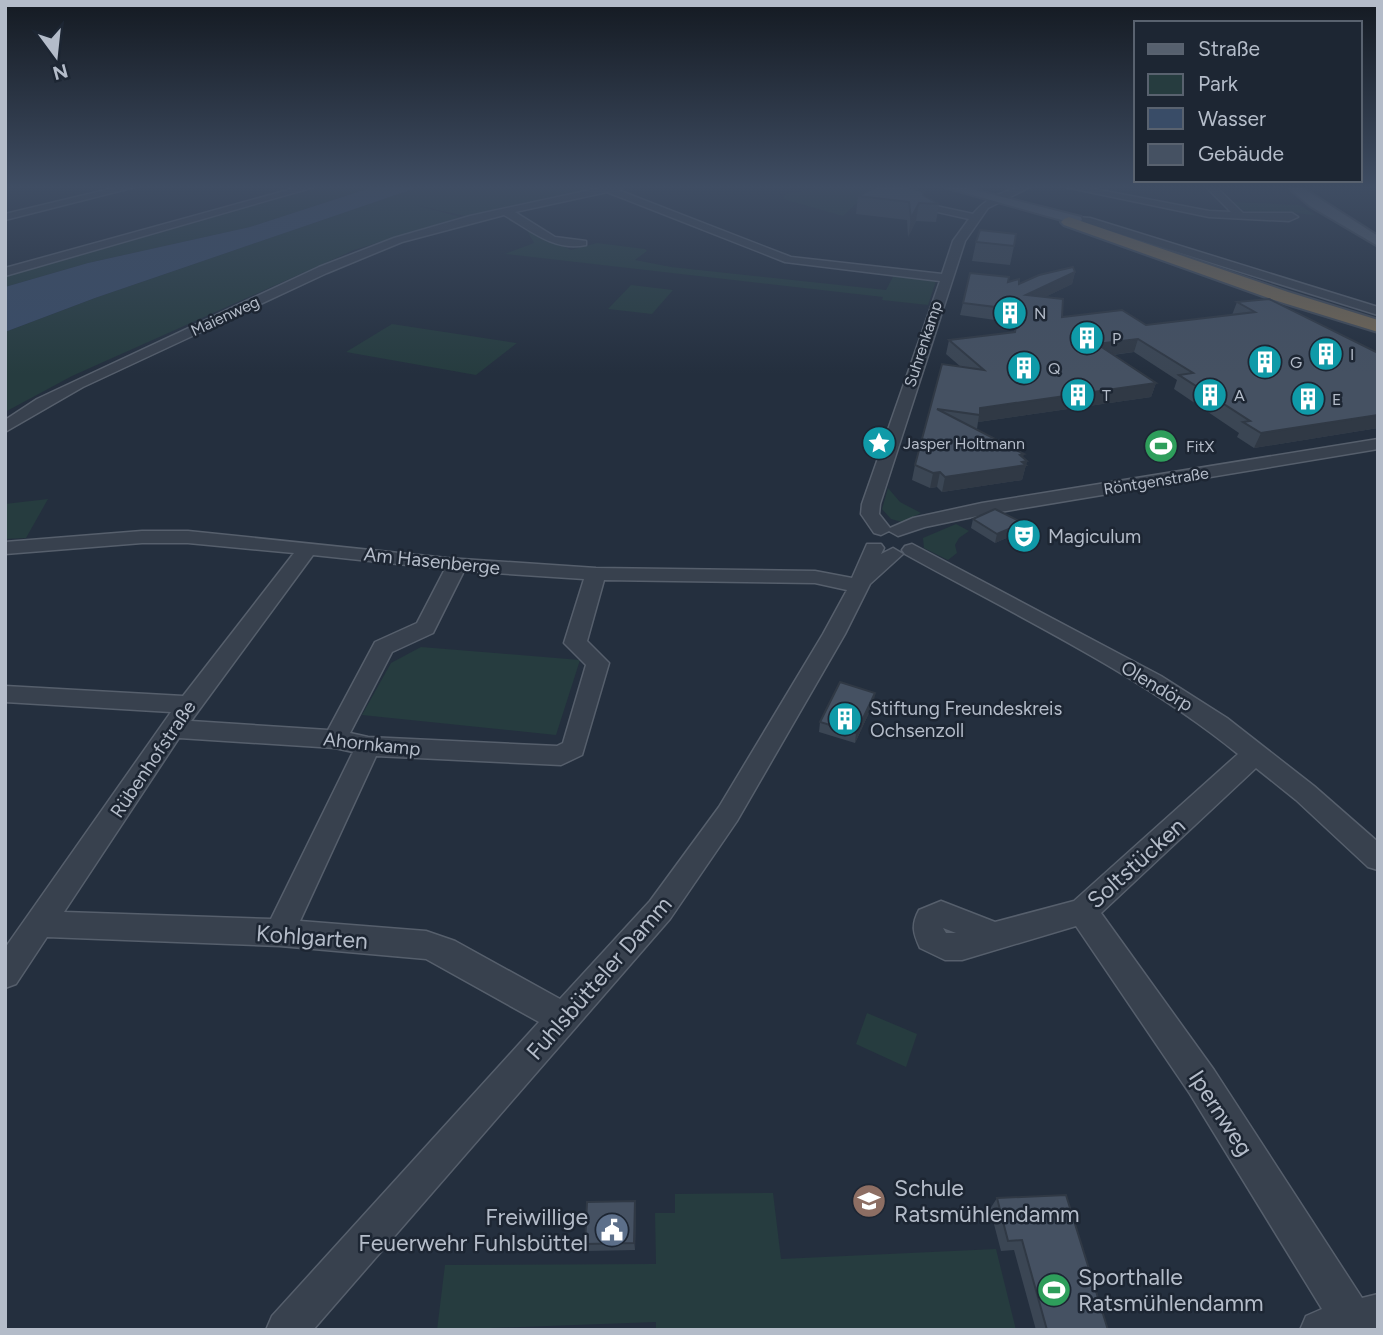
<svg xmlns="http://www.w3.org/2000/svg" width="1383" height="1335" viewBox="0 0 1383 1335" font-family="Figtree,sans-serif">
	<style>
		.green { fill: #263c3f }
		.water { fill: #394c67 }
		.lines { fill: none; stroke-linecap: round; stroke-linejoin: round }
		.minor-casing { stroke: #565f6c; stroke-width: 3 }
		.major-casing { stroke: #414a57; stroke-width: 4 }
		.highway-casing { stroke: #434c59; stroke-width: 4 }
		.minor { fill: #38414e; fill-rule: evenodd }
		.major { fill: #56606e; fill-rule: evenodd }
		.highway { fill: #746855; fill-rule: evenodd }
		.wall { fill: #3b4654 }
		.shaded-wall { fill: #303945 }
		.building { fill: #455162; stroke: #303945; stroke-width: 2 }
		.labels { text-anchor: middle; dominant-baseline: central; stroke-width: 5; stroke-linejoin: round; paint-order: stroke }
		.far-poi-label { font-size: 16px; fill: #b4bcc9; stroke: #1d2633; text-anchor: start }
		.far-street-label { font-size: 16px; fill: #b4bcc9; stroke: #1d2633 }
		.poi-label { font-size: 19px; fill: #b4bcc9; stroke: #1d2633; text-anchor: start }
		.street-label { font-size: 19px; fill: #b4bcc9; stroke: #1d2633 }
		.near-street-label { font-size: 23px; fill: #b4bcc9; stroke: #1d2633 }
		.near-poi-label { font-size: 23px; fill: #b4bcc9; stroke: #1d2633; text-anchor: start }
	</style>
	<rect width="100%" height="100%" fill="#242f3e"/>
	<path class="green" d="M 314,187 L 373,187 L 250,227 L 88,263 L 5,287 L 5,274 Z
		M 419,187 L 594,188 L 465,216 L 411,204 L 461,217 L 354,250 L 72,376 L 5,412 L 5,332 L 95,298 Z
		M 822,187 L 865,187 L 876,190 L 864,196 L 843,216 L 783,199 L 784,195 Z
		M 1233,202 L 1300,205 L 1315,215 C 1303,215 1293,211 1281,212 C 1261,213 1249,218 1233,202 Z
		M 525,227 L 571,250 L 597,243 L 645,249 L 647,251 L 635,260 L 671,267 L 886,290 L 894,275 L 936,281 L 928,305 L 882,300 L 883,297 L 505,254 L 534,243 Z
		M 631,285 L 673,290 L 652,314 L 608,309 Z
		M 392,324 L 516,343 L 517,343 L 476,375 L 346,352 Z
		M 888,488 L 900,502 L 921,513 L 902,522 L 891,519 L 882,509 Z
		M 48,499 L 26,538 L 5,539 L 5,504 Z
		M 956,524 L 969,531 L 959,538 L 955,545 L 957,553 L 948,560 L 924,548 L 923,538 Z
		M 421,647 L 580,660 L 556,735 L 362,715 L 391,663 Z
		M 867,1013 L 917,1034 L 906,1067 L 856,1044 Z
		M 773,1193 L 781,1259 L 996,1249 L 1016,1330 L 656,1330 L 656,1322 L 437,1330 L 445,1265 L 656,1264 L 655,1213 L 675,1213 L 675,1194 Z"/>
	<path class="water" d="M 373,187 L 419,187 L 95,298 L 5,332 L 5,287 L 88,263 L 250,227 Z"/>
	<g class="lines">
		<g class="minor-casing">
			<path id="minor" d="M 118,187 L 135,187 L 5,220 L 5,214 Z
				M 299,187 L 314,187 L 5,276 L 5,268 Z
				M 604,187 L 623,187 L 618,190 L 791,257 L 942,274 L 953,241 L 969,219 L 929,210 L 872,187 L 886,187 L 936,206 L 973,214 C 985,198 1010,187 1030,187 L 988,208 L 965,241 L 880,504 L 879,514 L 890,528 L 913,518 L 982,503 L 1378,439 L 1378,449 L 982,515 L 925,527 L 898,536 L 889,531 L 881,535 L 874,533 L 861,514 L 862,504 L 940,281 L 785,262 L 607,192 L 515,212 L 555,237 L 586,241 L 586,245 C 554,252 530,230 504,215 L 402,242 L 327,273 L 83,387 L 5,432 L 5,420 L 37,399 L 319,267 L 394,238 L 470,216 Z
				M 1065,187 L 1084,187 L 1209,211 L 1231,212 L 1206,187 L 1216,187 L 1243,213 L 1292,213 L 1298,217 L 1289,221 L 1209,217 Z
				M 1076,217 L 1090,218 L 1378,307 L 1378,315 L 1085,223 L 1072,222 L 1072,218 Z
				M 142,531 L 188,531 L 447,558 L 596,568 L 815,571 L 852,578 L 867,544 L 881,544 L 884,548 L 881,554 L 893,548 L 903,554 L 870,584 L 845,634 L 737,821 L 670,919 L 313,1330 L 266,1330 L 272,1316 L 539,1022 L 426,959 L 280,946 L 47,937 L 16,984 L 5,988 L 5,948 L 171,712 L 5,702 L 5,686 L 183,696 L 294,553 L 188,543 L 142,543 L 5,554 L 5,542 ZM 313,555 L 445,569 L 417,623 L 375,642 L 328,730 L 191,721 ZM 464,571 L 584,579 L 564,643 L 586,665 L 563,743 L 557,746 L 368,737 L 350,733 L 392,652 L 433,633 ZM 604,580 L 815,583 L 847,590 L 823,634 L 719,807 L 650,901 L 560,999 L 455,941 L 426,931 L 300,921 L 376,756 L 561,765 L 582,755 L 609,663 L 587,641 ZM 179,738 L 335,748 L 353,752 L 271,919 L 64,912 Z
				M 912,544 L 1161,676 L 1227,718 L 1314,786 L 1378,842 L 1378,870 L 1368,867 L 1296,800 L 1256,768 L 1101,913 L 1214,1070 L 1362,1298 L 1378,1294 L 1378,1330 L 1300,1330 L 1306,1316 L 1322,1309 L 1190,1094 L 1076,926 L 962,960 L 945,960 L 920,948 C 913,933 911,925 919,910 L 941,901 L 995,922 L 1074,901 L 1238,754 C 1141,675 1015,615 905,554 L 902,550 L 905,546 ZM 943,928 L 956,933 L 946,933 Z"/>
		</g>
		<g class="major-casing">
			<path id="major" d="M 944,187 L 963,187 L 1081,217 L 1082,220 L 1076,224 Z
				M 1288,187 L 1301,187 L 1378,236 L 1378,246 L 1310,206 Z"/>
		</g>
		<g class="highway-casing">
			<path id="highway" d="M 1069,217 L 1288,292 L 1378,320 L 1378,332 L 1274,300 L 1064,225 L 1061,222 L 1064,219 Z"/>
		</g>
		<use href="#minor" class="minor"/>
		<use href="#major" class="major"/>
		<use href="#highway" class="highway"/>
	</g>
	<path class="wall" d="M 924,192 L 924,196 L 939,204 L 936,222 L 916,221 L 908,237 L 907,220 L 856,214 L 858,196 Z
		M 976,242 L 1014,246 L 1010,265 L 972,261 Z
		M 1075,272 L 1072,284 L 1045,297 L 1062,317 L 1146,325 L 1232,315 L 1237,302 L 1376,352 L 1378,352 L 1378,428 L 1254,448 L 1237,437 L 1239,433 L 1174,389 L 1177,380 L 1134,352 L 1113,355 L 1156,383 L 1151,397 L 978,422 L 977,429 L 1027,461 L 1022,480 L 942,492 L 937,487 L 930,488 L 912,480 L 915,465 L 942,364 L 961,367 L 946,354 L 949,340 L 1014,333 L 1016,323 L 960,315 L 963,303 L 1008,282 L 1019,284 Z
		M 973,519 L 1023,523 L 1020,532 L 995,543 L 971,528 Z
		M 874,702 L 855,743 L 819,732 L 820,722 Z
		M 997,1198 L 1108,1330 L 1036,1330 L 1014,1250 L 1001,1251 L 990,1209 Z
		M 635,1201 L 636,1208 L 635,1250 L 586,1251 L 585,1244 Z"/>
	<path class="shaded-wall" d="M 919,203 L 916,221 L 908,237 L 911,218 Z
		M 1075,272 L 1072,284 L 1023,308 L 1026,295 Z
		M 1138,339 L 1134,352 L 1093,357 L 1097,344 Z
		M 1156,383 L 1151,397 L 978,422 L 980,408 Z
		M 1378,415 L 1378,428 L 1254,448 L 1261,433 Z
		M 1024,454 L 1022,462 L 1027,461 L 1022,480 L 942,492 L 945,477 Z
		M 940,472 L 937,487 L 930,488 L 933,473 Z
		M 1023,523 L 1020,532 L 995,543 L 997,534 Z
		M 875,693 L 874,702 L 855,743 L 856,733 Z
		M 635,1201 L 636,1208 L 635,1250 L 634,1243 Z"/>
	<path class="building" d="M 876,187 L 907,187 L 924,192 L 923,195 L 939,204 L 919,203 L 911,218 L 909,202 L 858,196 Z
		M 980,230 L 1016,234 L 1014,246 L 976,242 Z
		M 1073,267 L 1075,272 L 1026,295 L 1063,299 L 1062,317 L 1122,310 L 1146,325 L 1255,312 L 1237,302 L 1269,299 L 1376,352 L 1378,352 L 1378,415 L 1261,433 L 1243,422 L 1250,421 L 1179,375 L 1193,373 L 1138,339 L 1097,344 L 1156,383 L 980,408 L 980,415 L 937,409 L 1024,454 L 1020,455 L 1027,461 L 1022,462 L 1026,465 L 945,477 L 940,472 L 933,473 L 915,465 L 942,364 L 984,370 L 949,340 L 1015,332 L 1019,310 L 963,303 L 970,273 L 1009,277 L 1008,282 L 1019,279 L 1019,284 L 1039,275 Z
		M 995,509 L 1023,523 L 997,534 L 973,519 Z
		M 840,682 L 875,693 L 856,733 L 820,722 Z
		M 1066,1195 L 1108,1330 L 1047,1330 L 1022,1240 L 1008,1241 L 997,1198 Z
		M 635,1201 L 634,1243 L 585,1244 L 587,1202 Z"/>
	<linearGradient id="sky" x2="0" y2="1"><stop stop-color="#141a22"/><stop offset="0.5" stop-color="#3f4d63"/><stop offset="1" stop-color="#3f4d63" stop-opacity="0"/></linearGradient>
	<rect width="1383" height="374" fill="url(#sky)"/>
	<defs>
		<g id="building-disc" transform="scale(1.75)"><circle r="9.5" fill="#0f9aa8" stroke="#1d2633"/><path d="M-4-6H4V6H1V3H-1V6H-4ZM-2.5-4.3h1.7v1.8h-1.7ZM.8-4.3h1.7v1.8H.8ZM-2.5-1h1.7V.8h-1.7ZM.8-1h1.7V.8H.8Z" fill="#fff"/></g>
		<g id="sight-disc" transform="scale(1.75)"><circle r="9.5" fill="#0f9aa8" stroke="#1d2633"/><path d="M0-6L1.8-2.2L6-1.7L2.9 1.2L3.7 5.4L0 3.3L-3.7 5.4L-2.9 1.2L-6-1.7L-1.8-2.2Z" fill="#fff"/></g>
		<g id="stadium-disc" transform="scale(1.75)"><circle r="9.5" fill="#2e9e5b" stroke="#1d2633"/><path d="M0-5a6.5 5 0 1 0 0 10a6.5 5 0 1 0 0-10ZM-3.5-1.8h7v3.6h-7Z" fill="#fff"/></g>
		<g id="theatre-disc" transform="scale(1.75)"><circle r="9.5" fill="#0f9aa8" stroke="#1d2633"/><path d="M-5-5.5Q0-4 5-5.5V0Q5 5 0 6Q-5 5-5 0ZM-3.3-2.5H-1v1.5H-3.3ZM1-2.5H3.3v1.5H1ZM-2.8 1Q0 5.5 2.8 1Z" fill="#fff"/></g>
		<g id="school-disc" transform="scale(1.75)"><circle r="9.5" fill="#8d6e63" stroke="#1d2633"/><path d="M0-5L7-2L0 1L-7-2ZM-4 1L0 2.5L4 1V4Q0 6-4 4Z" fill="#fff"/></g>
		<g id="civic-disc" transform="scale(1.75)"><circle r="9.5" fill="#5c6f8a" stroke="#1d2633"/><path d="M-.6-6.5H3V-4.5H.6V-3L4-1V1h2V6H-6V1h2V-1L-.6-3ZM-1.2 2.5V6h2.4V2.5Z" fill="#fff"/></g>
	</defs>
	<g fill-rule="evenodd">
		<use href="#building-disc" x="1010" y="313"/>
		<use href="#building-disc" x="1087" y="338"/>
		<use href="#building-disc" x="1326" y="354"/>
		<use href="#building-disc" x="1265" y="362"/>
		<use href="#building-disc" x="1024" y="368"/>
		<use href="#building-disc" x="1078" y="395"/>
		<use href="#building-disc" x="1210" y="395"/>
		<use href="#building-disc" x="1308" y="399"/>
		<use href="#sight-disc" x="879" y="443"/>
		<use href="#stadium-disc" x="1161" y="446"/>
		<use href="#theatre-disc" x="1024" y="536"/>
		<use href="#building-disc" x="845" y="719"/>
		<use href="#school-disc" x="869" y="1201"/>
		<use href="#civic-disc" x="612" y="1230"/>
		<use href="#stadium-disc" x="1054" y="1290"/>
	</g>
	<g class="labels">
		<g class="far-poi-label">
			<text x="1034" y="313">N</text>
			<text x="1112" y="338">P</text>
			<text x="1350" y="354">I</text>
			<text x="1290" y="362">G</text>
			<text x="1048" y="368">Q</text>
			<text x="1102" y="395">T</text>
			<text x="1234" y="395">A</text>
			<text x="1332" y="399">E</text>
			<text x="903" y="443">Jasper Holtmann</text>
			<text x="1186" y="446">FitX</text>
		</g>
		<g class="far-street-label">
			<text transform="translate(225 316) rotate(-25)">Maienweg</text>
			<text transform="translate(923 344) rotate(-72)">Suhrenkamp</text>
			<text transform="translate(1156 481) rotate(-9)">Röntgenstraße</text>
		</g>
		<g class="poi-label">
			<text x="1048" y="536">Magiculum</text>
			<text x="870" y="708">Stiftung Freundeskreis<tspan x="870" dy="22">Ochsenzoll</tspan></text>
		</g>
		<g class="street-label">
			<text transform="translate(432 561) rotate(6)">Am Hasenberge</text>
			<text transform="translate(1157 686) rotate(31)">Olendörp</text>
			<text transform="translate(372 744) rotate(6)">Ahornkamp</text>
			<text transform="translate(153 759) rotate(-56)">Rübenhofstraße</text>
		</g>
		<g class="near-street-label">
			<text transform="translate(1136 863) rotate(-42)">Soltstücken</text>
			<text transform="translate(312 937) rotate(4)">Kohlgarten</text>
			<text transform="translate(599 978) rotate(-49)">Fuhlsbütteler Damm</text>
			<text transform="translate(1221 1113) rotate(57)">Ipernweg</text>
		</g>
		<g class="near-poi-label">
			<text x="894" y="1188">Schule<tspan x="894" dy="26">Ratsmühlendamm</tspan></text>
			<text x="588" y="1217" text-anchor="end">Freiwillige<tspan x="588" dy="26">Feuerwehr Fuhlsbüttel</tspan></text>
			<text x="1078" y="1277">Sporthalle<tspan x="1078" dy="26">Ratsmühlendamm</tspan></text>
		</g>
	</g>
	<rect width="1383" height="1335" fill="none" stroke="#b4bcc9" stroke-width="14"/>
	<rect x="1134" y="21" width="228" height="161" fill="#1d2633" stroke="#59626f" stroke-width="2"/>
	<rect x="1148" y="44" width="35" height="10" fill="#56606e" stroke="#59626f" stroke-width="2"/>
	<text x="1198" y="56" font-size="21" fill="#b4bcc9">Straße</text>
	<rect x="1148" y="74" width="35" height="21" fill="#263c3f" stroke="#59626f" stroke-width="2"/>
	<text x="1198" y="91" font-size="21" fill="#b4bcc9">Park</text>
	<rect x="1148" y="108" width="35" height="21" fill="#394c67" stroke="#59626f" stroke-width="2"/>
	<text x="1198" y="126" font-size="21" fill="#b4bcc9">Wasser</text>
	<rect x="1148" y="144" width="35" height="21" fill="#455162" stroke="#59626f" stroke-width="2"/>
	<text x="1198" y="161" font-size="21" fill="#b4bcc9">Gebäude</text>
	<g transform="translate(56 56) rotate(165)" stroke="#1d2633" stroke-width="5" paint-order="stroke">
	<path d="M0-5L12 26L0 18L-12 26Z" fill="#b4bcc9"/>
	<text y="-10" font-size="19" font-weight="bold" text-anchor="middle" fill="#b4bcc9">N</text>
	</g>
</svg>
